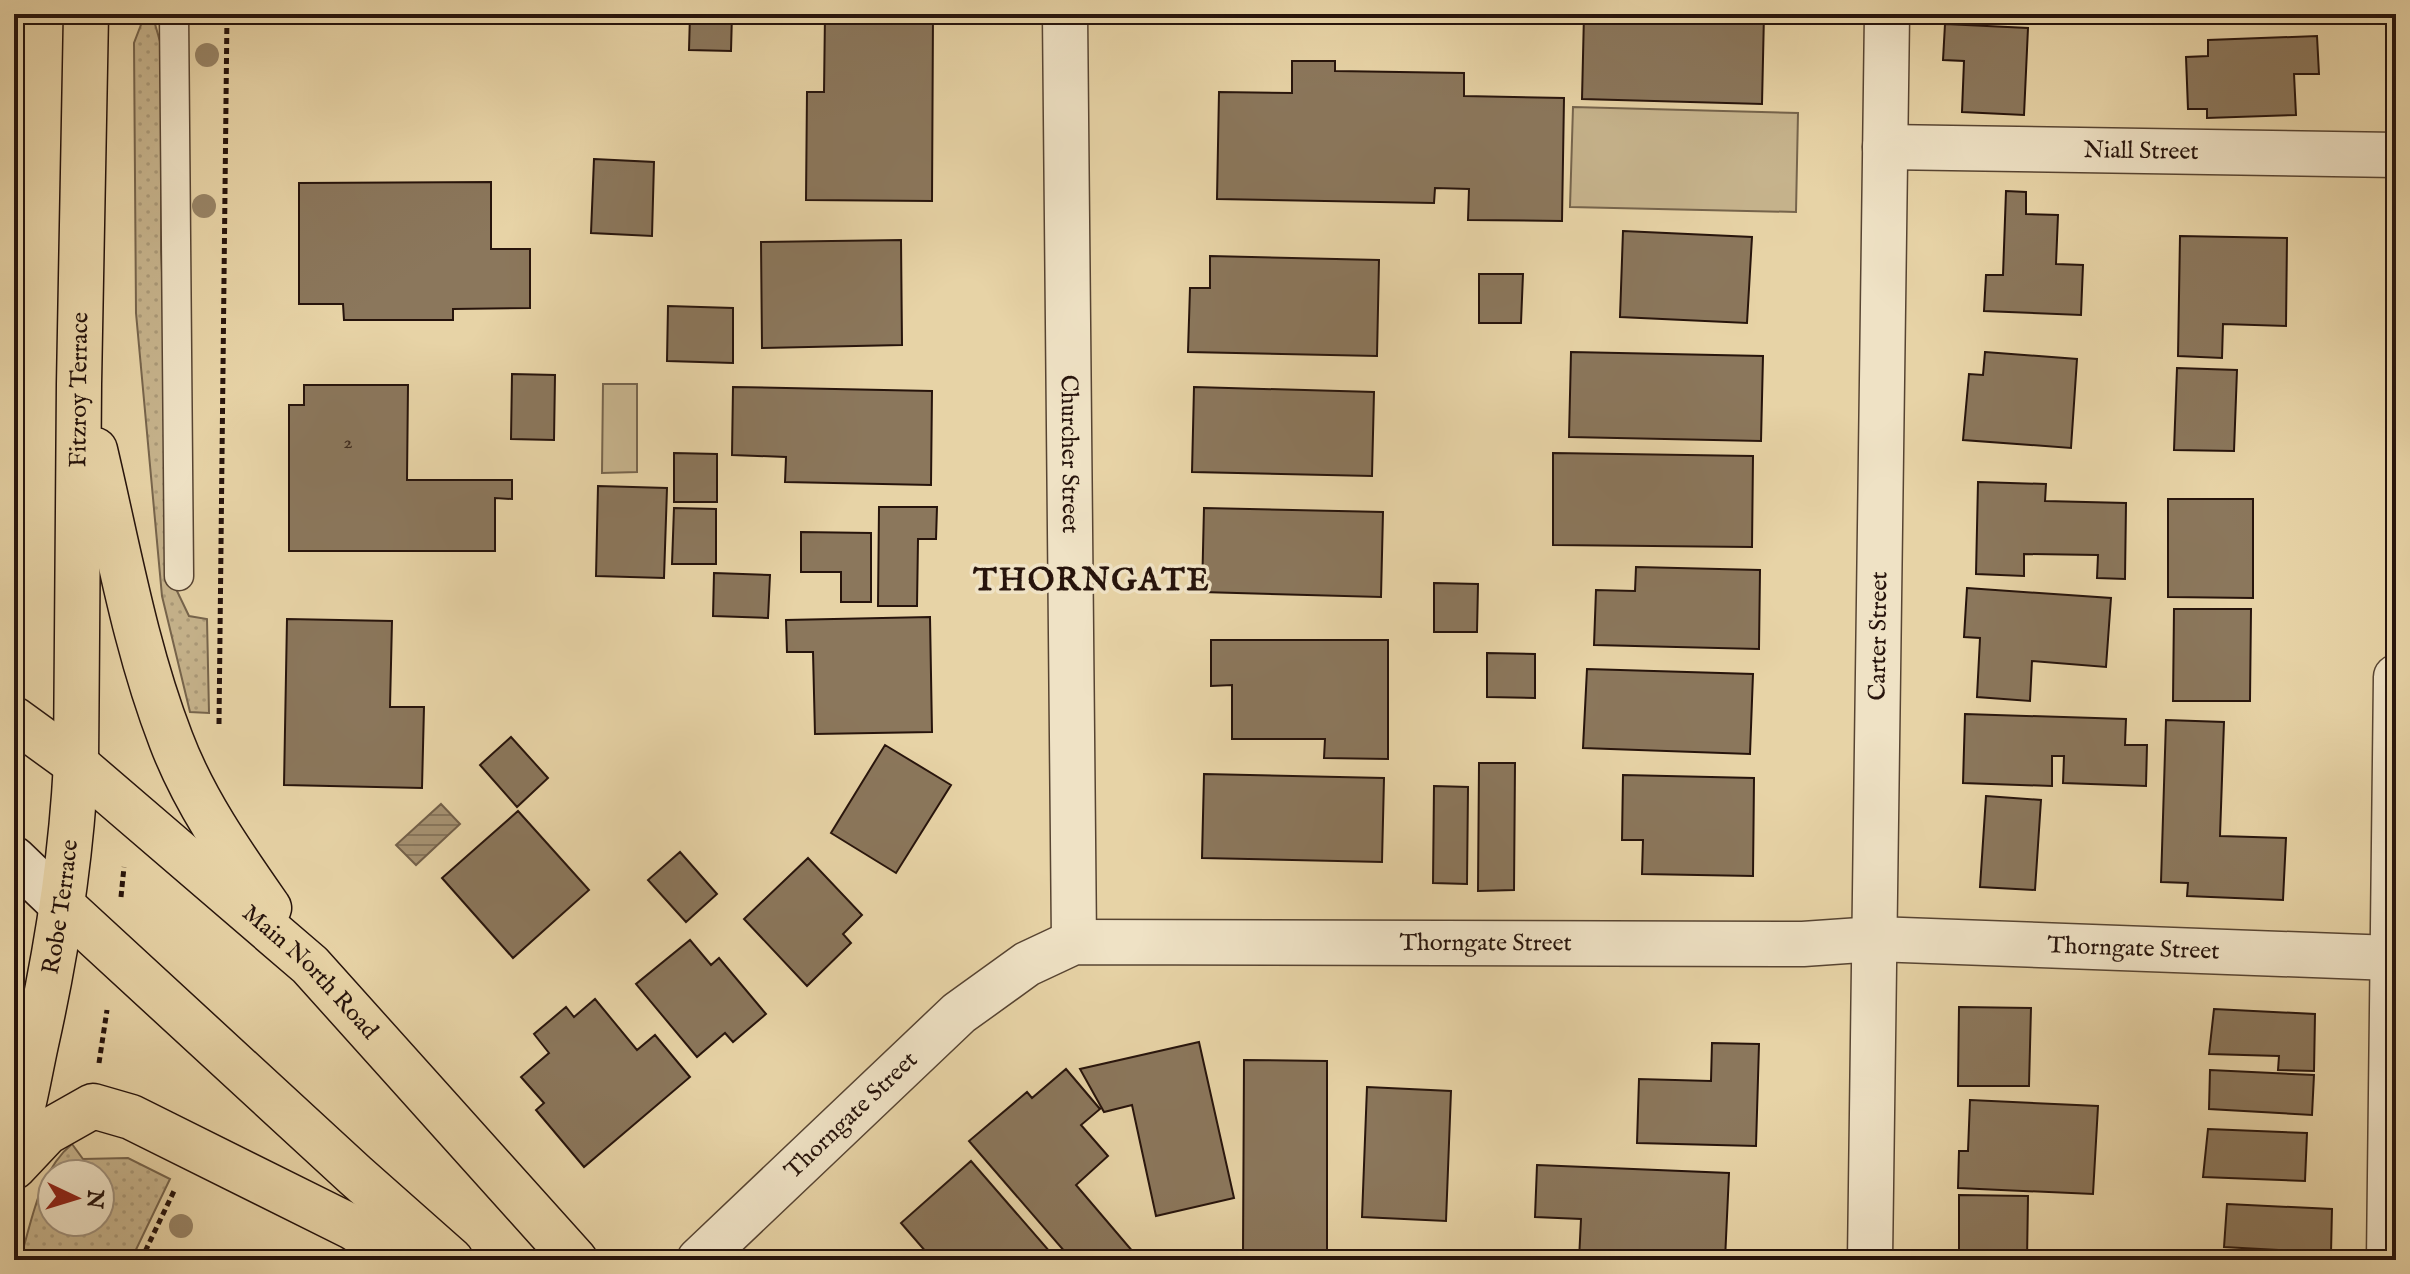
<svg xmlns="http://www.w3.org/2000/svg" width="2410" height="1274" viewBox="0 0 2410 1274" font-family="'IM FELL English',serif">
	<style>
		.grass { fill: url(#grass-dots); stroke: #76644c; stroke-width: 2; fill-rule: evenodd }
		.pitch { fill: #c6b38c; stroke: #76644c; stroke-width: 2 }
		.water { fill: url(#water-rules); stroke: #736049; stroke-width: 2 }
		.building { fill: #8b775c; stroke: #27140c; stroke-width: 2 }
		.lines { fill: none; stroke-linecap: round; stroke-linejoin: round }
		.service-casing { stroke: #574432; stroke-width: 31 }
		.minor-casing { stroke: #574432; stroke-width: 47 }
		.secondary-casing { stroke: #27140c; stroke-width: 47 }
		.trunk-casing { stroke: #27140c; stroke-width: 47 }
		.path { stroke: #27140c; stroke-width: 5; stroke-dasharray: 6 4; stroke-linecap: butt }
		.service { stroke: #efe2c5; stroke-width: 28 }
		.minor { stroke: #efe2c5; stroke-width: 44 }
		.secondary { stroke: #efe2c5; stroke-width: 44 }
		.trunk { stroke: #e7d3a6; stroke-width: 44 }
		.tree { fill: #988466 }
		.labels { text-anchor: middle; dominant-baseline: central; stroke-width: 7; stroke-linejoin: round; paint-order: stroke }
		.number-label { font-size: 20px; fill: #402d20 }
		.street-label { font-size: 24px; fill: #27140c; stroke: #efe2c5 }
		.district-label { font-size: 32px; font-weight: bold; letter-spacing: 2px; fill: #27140c; stroke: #efe2c5 }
	</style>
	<defs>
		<pattern id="grass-dots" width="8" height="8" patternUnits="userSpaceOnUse" patternTransform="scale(2)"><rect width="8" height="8" fill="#c6b38c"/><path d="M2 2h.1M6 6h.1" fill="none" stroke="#aa9978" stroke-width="1.8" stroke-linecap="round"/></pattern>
		<pattern id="water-rules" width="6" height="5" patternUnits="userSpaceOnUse" patternTransform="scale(2)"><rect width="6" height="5" fill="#a69272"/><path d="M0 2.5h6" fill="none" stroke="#87765c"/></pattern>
	</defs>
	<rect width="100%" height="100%" fill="#e7d3a6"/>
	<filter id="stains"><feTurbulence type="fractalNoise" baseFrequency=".0025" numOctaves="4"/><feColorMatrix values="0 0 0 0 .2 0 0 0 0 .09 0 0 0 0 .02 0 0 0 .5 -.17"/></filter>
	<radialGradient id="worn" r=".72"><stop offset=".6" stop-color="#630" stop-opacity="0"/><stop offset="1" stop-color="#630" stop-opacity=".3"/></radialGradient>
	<path class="grass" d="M 144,17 L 153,17 L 161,45 L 161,251 L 177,591 L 189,616 L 207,619 L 209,713 L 190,712 L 162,596 L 136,313 L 134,43 Z
		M 72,1144 L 83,1159 L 128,1158 L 170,1179 L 131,1260 L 20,1260 C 32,1221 39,1171 72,1144 ZM 52,1174 L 100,1174 L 100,1222 L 52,1222 Z"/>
	<path class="pitch" d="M 1573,107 L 1798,113 L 1796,212 L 1570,207 Z
		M 603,384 L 637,384 L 637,472 L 602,473 Z"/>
	<path class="water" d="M 441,804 L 460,824 L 416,865 L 396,845 Z"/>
	<path class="building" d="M 690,14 L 732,14 L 731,51 L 689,50 Z
		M 825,14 L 933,14 L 932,201 L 806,200 L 807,92 L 824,92 Z
		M 1584,14 L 1764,14 L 1762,104 L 1582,99 Z
		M 1945,24 L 2028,28 L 2024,115 L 1962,112 L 1964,61 L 1943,60 Z
		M 2317,36 L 2319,74 L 2294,74 L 2296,115 L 2207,118 L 2207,109 L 2188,109 L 2186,57 L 2208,56 L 2208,40 Z
		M 1292,61 L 1335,61 L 1335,71 L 1464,73 L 1464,96 L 1564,98 L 1562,221 L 1468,220 L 1469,189 L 1435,188 L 1434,203 L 1217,199 L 1219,92 L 1292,93 Z
		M 594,159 L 654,162 L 652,236 L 591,233 Z
		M 491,182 L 491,249 L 530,249 L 530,308 L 453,309 L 453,320 L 344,320 L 343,304 L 299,304 L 299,183 Z
		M 2006,191 L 2026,192 L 2026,214 L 2058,215 L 2056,264 L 2083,265 L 2081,315 L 1984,311 L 1986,275 L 2003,275 Z
		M 1623,231 L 1752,237 L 1747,323 L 1620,317 Z
		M 2180,236 L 2287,238 L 2286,326 L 2223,324 L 2222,358 L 2178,356 Z
		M 901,240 L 902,345 L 762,348 L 761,242 Z
		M 1210,256 L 1379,260 L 1377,356 L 1188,352 L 1190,288 L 1210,288 Z
		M 1479,274 L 1523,274 L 1521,323 L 1479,323 Z
		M 668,306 L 733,308 L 733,363 L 667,361 Z
		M 1571,352 L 1763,356 L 1761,441 L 1569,437 Z
		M 1985,352 L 2077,359 L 2071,448 L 1963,440 L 1969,374 L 1983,375 Z
		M 2177,368 L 2237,370 L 2234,451 L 2174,450 Z
		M 512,374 L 555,375 L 554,440 L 511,439 Z
		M 304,385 L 408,385 L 407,480 L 512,480 L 512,499 L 495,498 L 495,551 L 289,551 L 289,405 L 304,405 Z
		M 733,387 L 932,391 L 931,485 L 785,482 L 786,457 L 732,455 Z
		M 1194,387 L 1374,392 L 1372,476 L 1192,472 Z
		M 674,453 L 717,454 L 717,502 L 674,502 Z
		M 1553,453 L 1753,456 L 1752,547 L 1553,545 Z
		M 1978,482 L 2046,484 L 2045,501 L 2126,503 L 2125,579 L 2097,578 L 2098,555 L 2024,554 L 2024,576 L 1976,574 Z
		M 598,486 L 667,488 L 664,578 L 596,576 Z
		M 2168,499 L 2253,499 L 2253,598 L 2168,597 Z
		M 879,507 L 937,507 L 936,539 L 918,539 L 917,606 L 878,606 Z
		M 674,508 L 716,509 L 716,564 L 672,564 Z
		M 1204,508 L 1383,512 L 1381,597 L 1202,592 Z
		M 801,532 L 871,533 L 871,602 L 841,602 L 841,572 L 801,572 Z
		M 1636,567 L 1760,570 L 1759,649 L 1594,645 L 1596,590 L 1635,591 Z
		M 714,573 L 770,575 L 768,618 L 713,616 Z
		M 1434,583 L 1478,584 L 1477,632 L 1434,632 Z
		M 1967,588 L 2111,598 L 2106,667 L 2032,661 L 2030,701 L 1977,697 L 1980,638 L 1964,637 Z
		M 2174,609 L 2251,609 L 2250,701 L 2173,701 Z
		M 930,617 L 932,732 L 815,734 L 813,652 L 787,652 L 786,620 Z
		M 287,619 L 392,621 L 390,707 L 424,707 L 422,788 L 284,785 Z
		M 1211,640 L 1388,640 L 1388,759 L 1324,758 L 1325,739 L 1232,739 L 1232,685 L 1211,686 Z
		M 1487,653 L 1535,654 L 1535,698 L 1487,697 Z
		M 1587,669 L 1753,674 L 1750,754 L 1583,748 Z
		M 1965,714 L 2126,719 L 2125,745 L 2147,745 L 2146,786 L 2063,783 L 2064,756 L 2052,756 L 2052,786 L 1963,783 Z
		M 2166,720 L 2224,722 L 2220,836 L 2286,838 L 2283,900 L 2187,896 L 2188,883 L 2161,882 Z
		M 511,737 L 548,778 L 517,807 L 480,765 Z
		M 885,745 L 951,785 L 896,873 L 831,833 Z
		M 1479,763 L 1515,763 L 1514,890 L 1478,891 Z
		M 1204,774 L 1384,778 L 1382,862 L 1202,858 Z
		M 1623,775 L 1754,778 L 1753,876 L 1642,874 L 1643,840 L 1622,840 Z
		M 1434,786 L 1468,787 L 1467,884 L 1433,883 Z
		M 1986,796 L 2041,800 L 2035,890 L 1980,887 Z
		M 518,811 L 589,890 L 513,958 L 442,878 Z
		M 680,852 L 717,894 L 686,922 L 648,880 Z
		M 808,858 L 862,915 L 843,934 L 851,943 L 807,986 L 744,919 Z
		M 690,940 L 711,965 L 719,958 L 766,1014 L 733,1042 L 725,1033 L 697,1057 L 636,984 Z
		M 595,999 L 637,1050 L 655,1035 L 690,1077 L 584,1167 L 536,1110 L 544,1103 L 521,1077 L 549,1053 L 534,1034 L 566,1007 L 574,1017 Z
		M 1959,1007 L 2031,1008 L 2029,1086 L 1958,1086 Z
		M 2214,1009 L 2315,1014 L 2314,1071 L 2278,1070 L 2279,1056 L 2209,1054 Z
		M 1199,1042 L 1234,1198 L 1156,1216 L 1132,1105 L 1104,1112 L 1080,1069 Z
		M 1712,1043 L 1759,1044 L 1756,1146 L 1637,1143 L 1639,1079 L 1711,1081 Z
		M 1244,1060 L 1327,1061 L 1327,1253 L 1243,1253 Z
		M 1066,1069 L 1100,1109 L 1081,1125 L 1108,1156 L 1076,1185 L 1140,1260 L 1072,1260 L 969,1141 L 1027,1092 L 1032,1098 Z
		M 2210,1070 L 2314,1075 L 2312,1115 L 2209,1109 Z
		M 1367,1087 L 1451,1091 L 1446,1221 L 1362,1217 Z
		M 1970,1100 L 2098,1106 L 2093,1194 L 1958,1188 L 1959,1151 L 1968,1151 Z
		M 2208,1129 L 2307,1133 L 2305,1181 L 2203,1177 Z
		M 971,1161 L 1057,1260 L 933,1260 L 901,1223 Z
		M 1537,1165 L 1729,1173 L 1725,1260 L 1579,1260 L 1581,1219 L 1535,1217 Z
		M 1959,1195 L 2028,1196 L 2027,1260 L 1959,1260 Z
		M 2227,1204 L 2332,1209 L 2331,1253 L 2224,1247 Z"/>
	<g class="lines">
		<g class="service-casing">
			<path id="service" d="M 174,14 L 179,576"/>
		</g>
		<g class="minor-casing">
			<g id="minor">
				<path id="s1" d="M 1065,14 L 1074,942"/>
				<path id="s2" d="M 1885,147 L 2396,155"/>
				<path id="s3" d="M 699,1260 L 959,1013 L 1027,964 L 1074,942 L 1803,944 L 1875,939 L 2392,958"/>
				<path id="s4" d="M 1870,1260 L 1887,14"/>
				<path d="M 2389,1260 L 2396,677"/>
			</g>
		</g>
		<g class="secondary-casing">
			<path id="secondary" d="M 14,859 L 64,907"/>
		</g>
		<g class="trunk-casing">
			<g id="trunk">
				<path d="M 95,450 C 118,547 135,647 171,740 C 194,801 232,855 269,908"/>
				<path id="s5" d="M 14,719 L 76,764 L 310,965 L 575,1260"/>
				<path d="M 64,907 L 355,1175 L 451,1260"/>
				<path id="s6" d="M 14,1140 C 24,1109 29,1076 36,1044 C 57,950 71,861 76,764 L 79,384 L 86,14"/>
				<path d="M 14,1167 L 47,1132 L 93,1106 L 131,1117 L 352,1227 L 404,1260"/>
			</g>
		</g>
		<path class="path" d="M 219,724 L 227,14
			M 121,897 L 124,867
			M 99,1063 L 107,1010
			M 141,1260 L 175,1189"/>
		<use href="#service" class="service"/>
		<use href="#minor" class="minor"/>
		<use href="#secondary" class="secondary"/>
		<use href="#trunk" class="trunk"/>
	</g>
	<g class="tree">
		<circle cx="207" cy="55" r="12"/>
		<circle cx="204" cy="206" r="12"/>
		<circle cx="181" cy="1226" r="12"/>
	</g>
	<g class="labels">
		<g class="number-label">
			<text x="348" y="442">2</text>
		</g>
		<g class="street-label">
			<text stroke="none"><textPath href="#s2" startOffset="256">Niall Street</textPath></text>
			<text stroke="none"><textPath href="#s6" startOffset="756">Fitzroy Terrace</textPath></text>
			<text stroke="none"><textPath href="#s1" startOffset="440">Churcher Street</textPath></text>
			<text stroke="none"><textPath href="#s4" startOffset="624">Carter Street</textPath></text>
			<text stroke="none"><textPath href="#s6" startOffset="238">Robe Terrace</textPath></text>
			<text stroke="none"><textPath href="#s3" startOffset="906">Thorngate Street</textPath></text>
			<text stroke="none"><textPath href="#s3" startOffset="1554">Thorngate Street</textPath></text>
			<text stroke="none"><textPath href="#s5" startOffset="390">Main North Road</textPath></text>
			<text stroke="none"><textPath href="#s3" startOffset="210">Thorngate Street</textPath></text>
		</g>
		<g class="district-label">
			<text x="1092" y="581">THORNGATE</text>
		</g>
	</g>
	<rect width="2410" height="1274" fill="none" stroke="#e7d3a6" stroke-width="48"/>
	<rect x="16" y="16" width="2378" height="1242" fill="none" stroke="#27140c" stroke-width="4"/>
	<rect x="24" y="24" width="2362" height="1226" fill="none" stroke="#27140c" stroke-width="2"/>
	<g transform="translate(76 1198) rotate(94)"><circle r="38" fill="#efe2c5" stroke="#9f907b" stroke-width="2"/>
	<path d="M0-6L14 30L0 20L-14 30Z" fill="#8f2418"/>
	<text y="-12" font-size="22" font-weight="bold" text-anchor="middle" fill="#27140c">N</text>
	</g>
	<rect width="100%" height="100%" filter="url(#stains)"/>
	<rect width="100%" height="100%" fill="url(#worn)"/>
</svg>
